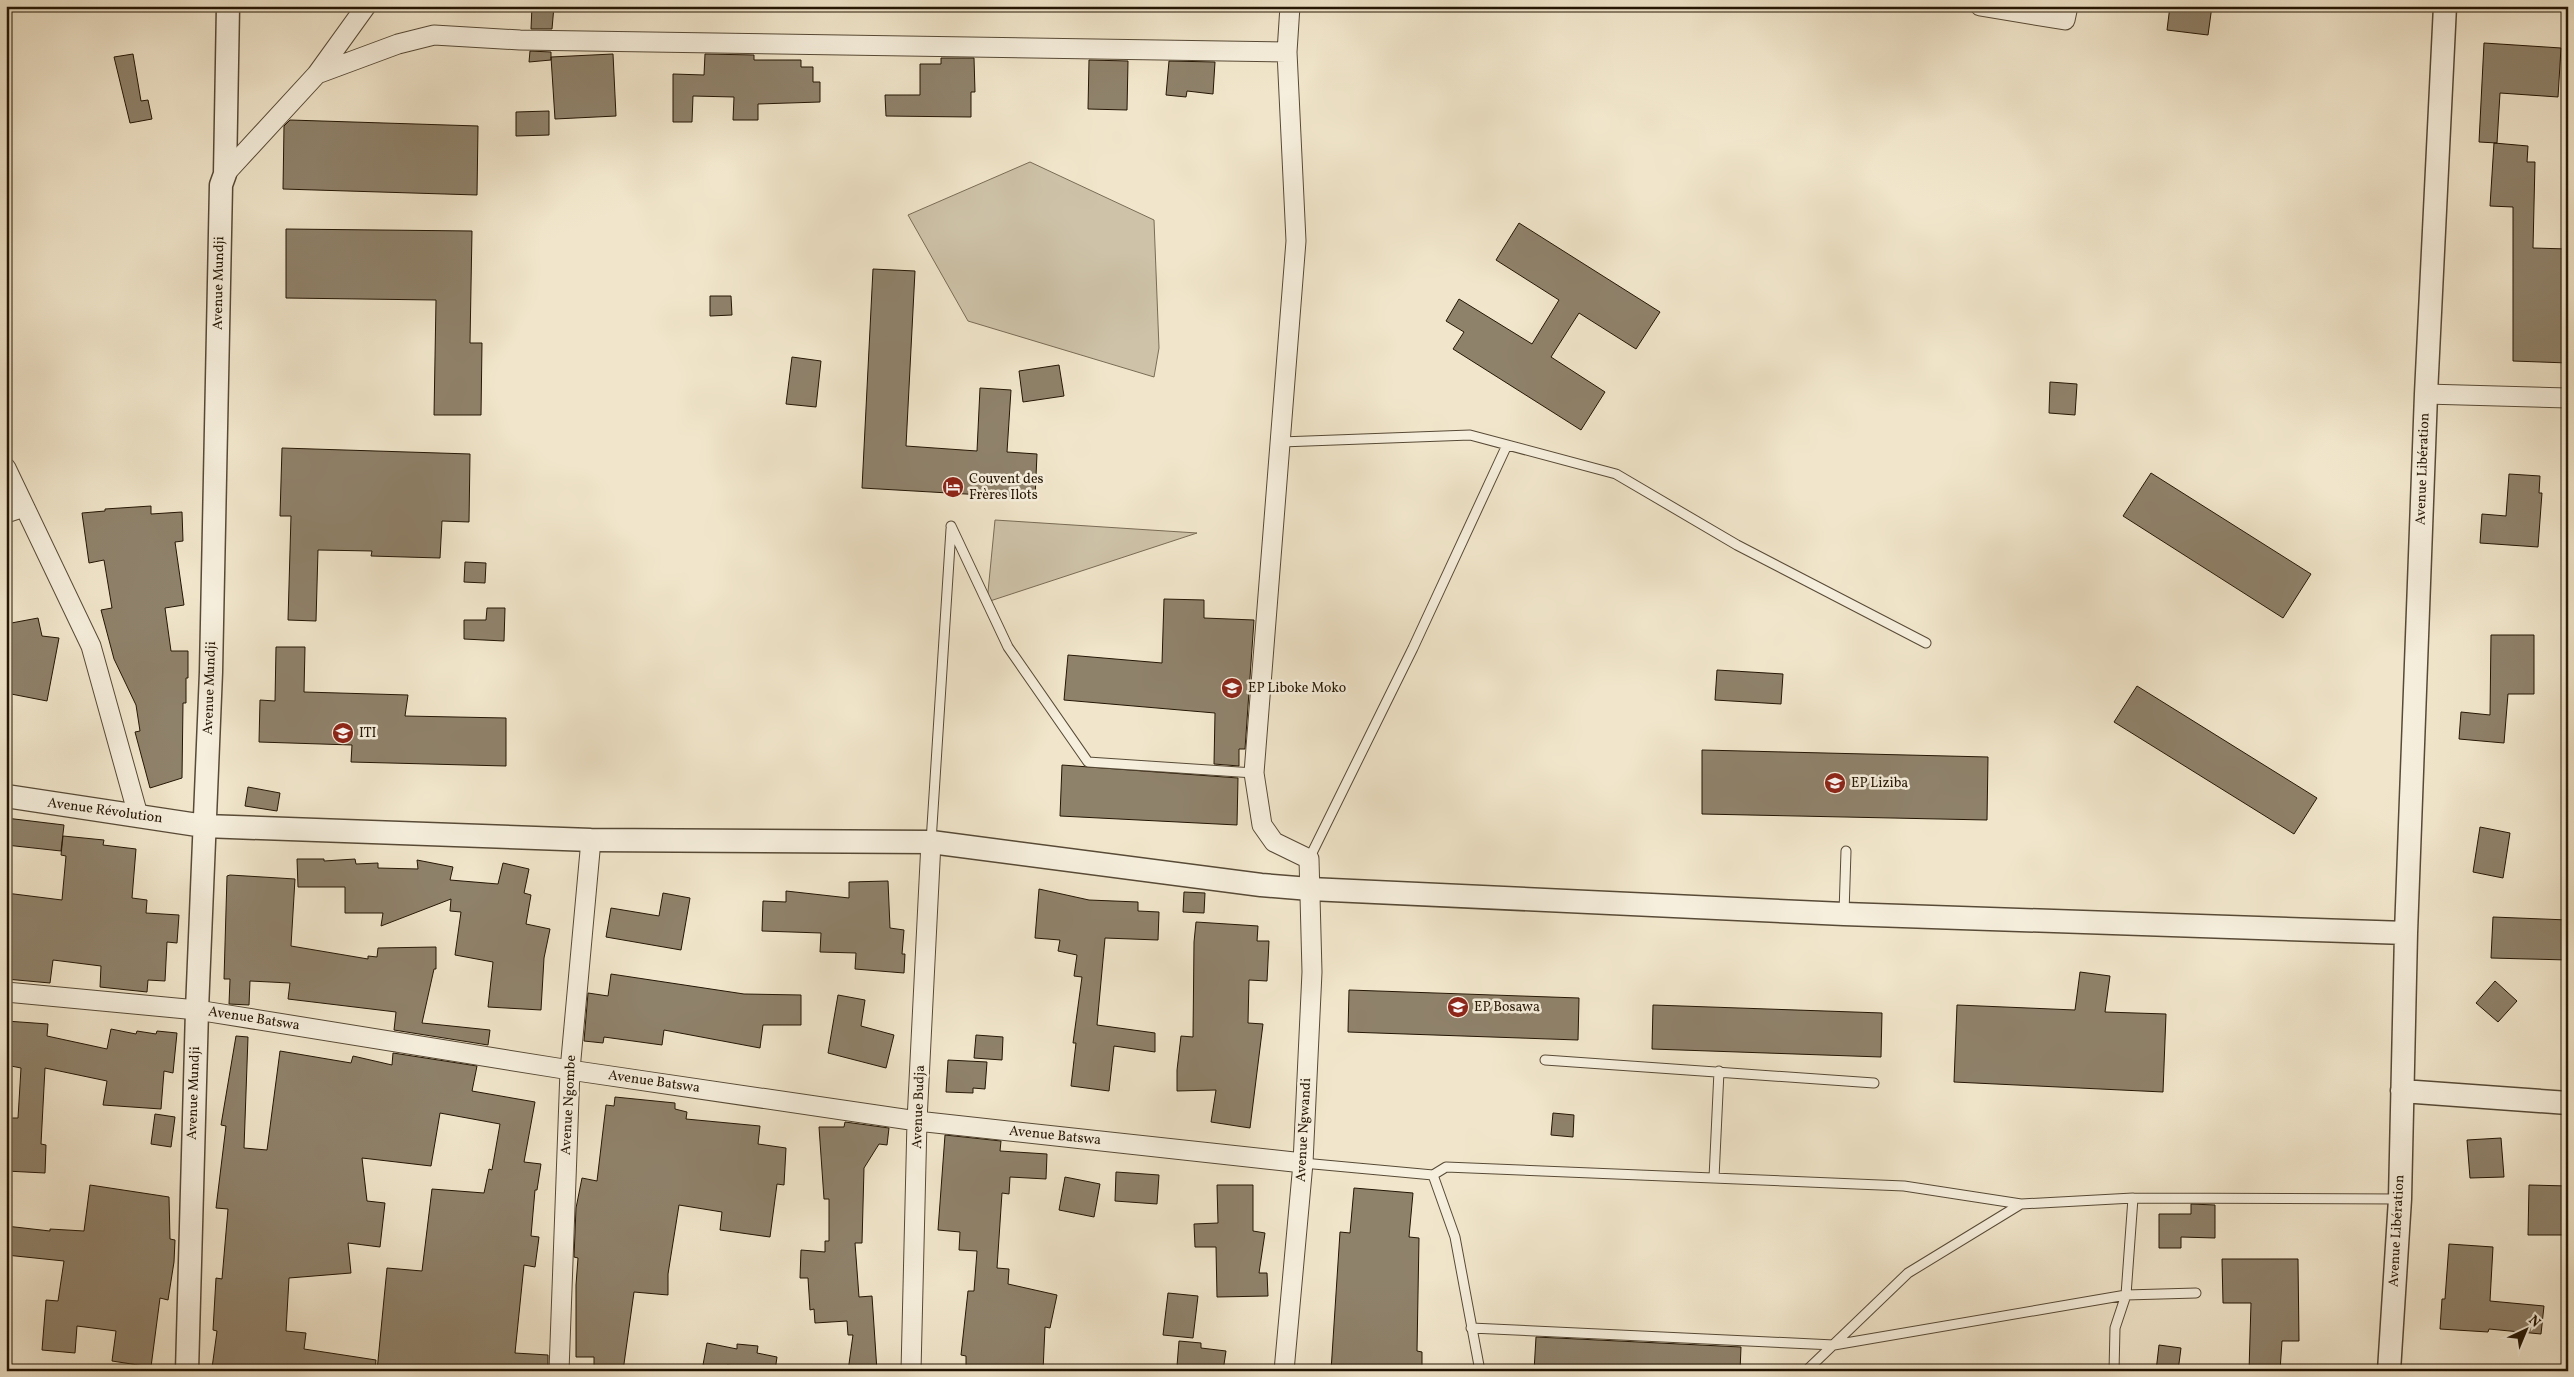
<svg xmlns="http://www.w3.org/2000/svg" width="2574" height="1377" viewBox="0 0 2574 1377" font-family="Vollkorn,serif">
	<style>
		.green { fill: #cec3a9; stroke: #796c56 }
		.building { fill: #8f826b; stroke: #241604 }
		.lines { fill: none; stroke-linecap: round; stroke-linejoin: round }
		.service-casing { stroke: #574a36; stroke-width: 11 }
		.minor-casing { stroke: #574a36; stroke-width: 21 }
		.tertiary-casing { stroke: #574a36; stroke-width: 25 }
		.service { stroke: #f6efdd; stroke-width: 9 }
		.minor { stroke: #f6efdd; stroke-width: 19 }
		.tertiary { stroke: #f6efdd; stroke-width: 22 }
		.labels { text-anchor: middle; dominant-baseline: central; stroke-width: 5; stroke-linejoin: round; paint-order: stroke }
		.street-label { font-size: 14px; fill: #241604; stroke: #f6efdd }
		.poi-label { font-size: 14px; fill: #241604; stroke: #f6efdd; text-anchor: start }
	</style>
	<rect width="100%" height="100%" fill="#f1e6cb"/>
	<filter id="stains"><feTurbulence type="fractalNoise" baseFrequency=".004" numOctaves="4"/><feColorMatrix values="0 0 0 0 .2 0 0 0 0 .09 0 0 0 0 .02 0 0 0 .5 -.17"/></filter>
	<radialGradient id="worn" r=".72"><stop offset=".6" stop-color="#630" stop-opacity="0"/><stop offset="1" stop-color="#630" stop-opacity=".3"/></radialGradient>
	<path class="green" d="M 1030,162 L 1154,220 L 1159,348 L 1154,377 L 968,321 L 908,215 Z
		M 995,520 L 1197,533 L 987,602 Z"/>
	<path class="building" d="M 532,6 L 554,6 L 552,29 L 531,29 Z
		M 2170,6 L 2212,6 L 2208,35 L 2167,30 Z
		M 2484,43 L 2561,48 L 2558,97 L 2500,93 L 2497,143 L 2479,142 Z
		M 530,51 L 551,52 L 551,60 L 529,62 Z
		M 133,54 L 141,101 L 148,100 L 152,119 L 130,123 L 114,57 Z
		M 613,54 L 616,116 L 555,119 L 551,57 Z
		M 705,54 L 754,55 L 754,60 L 801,60 L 801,67 L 813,67 L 813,82 L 820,82 L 820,102 L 758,104 L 758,120 L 733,120 L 734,97 L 693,96 L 692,122 L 673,122 L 673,74 L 704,75 Z
		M 941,58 L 974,58 L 975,92 L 971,92 L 971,117 L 886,116 L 885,95 L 920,95 L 920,64 L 941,64 Z
		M 1089,60 L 1128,61 L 1127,110 L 1088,109 Z
		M 1169,61 L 1215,62 L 1213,94 L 1187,91 L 1186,97 L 1166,95 Z
		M 549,111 L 549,135 L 516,136 L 516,112 Z
		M 290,120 L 478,126 L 477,195 L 283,189 L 284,126 Z
		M 2494,143 L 2528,146 L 2527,162 L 2535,162 L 2533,248 L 2568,249 L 2568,363 L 2513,361 L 2513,207 L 2490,206 Z
		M 1519,223 L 1660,312 L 1636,349 L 1579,313 L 1551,357 L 1605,392 L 1581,430 L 1453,349 L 1464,332 L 1446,321 L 1459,299 L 1532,344 L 1559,300 L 1496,260 Z
		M 286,229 L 472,231 L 470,343 L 482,343 L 481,415 L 434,415 L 436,300 L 286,298 Z
		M 873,269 L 915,271 L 906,446 L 977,451 L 980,388 L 1011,390 L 1007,452 L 1037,454 L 1035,498 L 862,488 Z
		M 710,296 L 731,296 L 732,315 L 710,316 Z
		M 792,357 L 821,361 L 816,407 L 786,404 Z
		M 1059,365 L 1064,396 L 1023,402 L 1019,371 Z
		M 2050,382 L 2077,384 L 2075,415 L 2049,413 Z
		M 282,448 L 470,454 L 469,522 L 442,521 L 440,558 L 371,556 L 372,551 L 318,550 L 316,621 L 288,620 L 291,516 L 280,516 Z
		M 2151,473 L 2311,574 L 2283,618 L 2123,516 Z
		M 2509,474 L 2540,476 L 2539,493 L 2542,493 L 2538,547 L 2480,543 L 2482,514 L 2506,516 Z
		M 151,506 L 151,514 L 182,512 L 183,541 L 175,542 L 184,605 L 165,608 L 171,651 L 188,651 L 188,678 L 186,678 L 186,703 L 183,703 L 182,778 L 150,788 L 135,732 L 140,731 L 136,705 L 114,659 L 101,610 L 112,608 L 104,560 L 89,563 L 82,513 L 105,511 L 105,509 Z
		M 465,562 L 486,563 L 485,583 L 464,582 Z
		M 1164,599 L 1204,600 L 1204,618 L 1254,620 L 1245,749 L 1239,749 L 1239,766 L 1214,764 L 1215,713 L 1064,700 L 1068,655 L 1162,663 Z
		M 487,608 L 505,608 L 504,641 L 464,639 L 464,620 L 486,620 Z
		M 38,618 L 42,636 L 59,638 L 47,701 L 6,693 L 6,624 Z
		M 2491,635 L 2534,635 L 2534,694 L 2508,694 L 2504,743 L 2459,739 L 2461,712 L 2490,715 Z
		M 276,647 L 305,647 L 304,692 L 408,695 L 405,716 L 506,718 L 506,766 L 351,762 L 352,745 L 259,742 L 260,700 L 275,701 Z
		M 1717,670 L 1783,674 L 1781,704 L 1715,700 Z
		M 2137,686 L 2317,798 L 2294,834 L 2114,722 Z
		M 1702,750 L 1988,757 L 1987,820 L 1702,814 Z
		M 1062,765 L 1238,778 L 1237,825 L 1060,816 Z
		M 248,787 L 280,793 L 277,811 L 245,806 Z
		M 6,818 L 64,825 L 61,851 L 6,845 Z
		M 2480,827 L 2510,833 L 2503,878 L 2473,872 Z
		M 63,836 L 104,840 L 103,845 L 136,849 L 132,898 L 147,900 L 146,913 L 179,915 L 177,943 L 167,942 L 165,981 L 148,980 L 147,992 L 100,987 L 101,966 L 53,960 L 50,983 L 6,979 L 6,893 L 62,900 L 66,856 L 61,855 Z
		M 297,859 L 324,859 L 324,861 L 355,859 L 356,864 L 378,863 L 378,868 L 418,869 L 417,860 L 453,867 L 450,880 L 498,884 L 503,863 L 529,869 L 524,893 L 531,895 L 526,924 L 550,929 L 544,958 L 541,1010 L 488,1007 L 493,962 L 455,955 L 461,912 L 450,911 L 451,899 L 381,926 L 383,913 L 345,913 L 345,887 L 298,887 Z
		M 230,875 L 295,879 L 291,946 L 368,959 L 368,956 L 377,957 L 378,948 L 436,947 L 436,969 L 434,969 L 422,1023 L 490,1030 L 488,1045 L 394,1030 L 396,1012 L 288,999 L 290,983 L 250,981 L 249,1005 L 229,1004 L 230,979 L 224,979 L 227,876 Z
		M 888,881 L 890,928 L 904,930 L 902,954 L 905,954 L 904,973 L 855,969 L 856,953 L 820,952 L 821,933 L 762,931 L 763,901 L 786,902 L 786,891 L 849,898 L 849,882 Z
		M 1039,889 L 1089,900 L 1138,902 L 1138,911 L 1159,912 L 1158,940 L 1105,938 L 1097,1025 L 1155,1033 L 1155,1052 L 1114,1046 L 1109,1091 L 1071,1086 L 1076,1043 L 1073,1043 L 1082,977 L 1074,976 L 1077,955 L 1058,951 L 1060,940 L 1035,938 Z
		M 1184,892 L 1205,893 L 1204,913 L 1183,912 Z
		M 663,893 L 690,898 L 681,950 L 606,937 L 611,908 L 659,916 Z
		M 2493,917 L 2568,920 L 2568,960 L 2491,958 Z
		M 1196,922 L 1258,926 L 1257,941 L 1269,941 L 1267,981 L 1249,980 L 1248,1023 L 1263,1024 L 1250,1128 L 1211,1122 L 1216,1090 L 1177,1091 L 1177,1070 L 1181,1036 L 1193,1037 L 1194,942 Z
		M 2080,972 L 2110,976 L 2105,1012 L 2166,1014 L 2163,1092 L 1954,1082 L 1957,1005 L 2075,1010 Z
		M 611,974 L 744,994 L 801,995 L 801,1025 L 763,1025 L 760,1048 L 664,1030 L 662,1045 L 604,1037 L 603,1043 L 584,1041 L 588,993 L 608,996 Z
		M 2495,981 L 2517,1001 L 2498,1022 L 2476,1003 Z
		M 1349,990 L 1579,998 L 1578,1040 L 1348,1032 Z
		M 838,995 L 865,1000 L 861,1026 L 894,1035 L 886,1068 L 828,1053 Z
		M 1653,1005 L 1882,1013 L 1881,1057 L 1652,1049 Z
		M 6,1021 L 48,1024 L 47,1036 L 107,1049 L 111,1029 L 136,1034 L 137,1031 L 156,1034 L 157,1031 L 177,1033 L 173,1073 L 164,1071 L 161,1109 L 103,1105 L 107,1081 L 45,1068 L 41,1144 L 46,1145 L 45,1173 L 6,1171 L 6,1118 L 18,1118 L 21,1068 L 6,1065 Z
		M 976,1035 L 1003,1037 L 1002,1060 L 974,1058 Z
		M 236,1036 L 248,1037 L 244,1148 L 267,1150 L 280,1051 L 351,1063 L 353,1056 L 392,1065 L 393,1053 L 477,1066 L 472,1091 L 535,1102 L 524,1162 L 541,1164 L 537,1190 L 535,1190 L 531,1236 L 539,1237 L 535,1267 L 524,1265 L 515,1353 L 548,1355 L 548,1371 L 377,1371 L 387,1268 L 422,1271 L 432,1189 L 484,1193 L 489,1169 L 492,1170 L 500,1124 L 440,1113 L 431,1166 L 362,1158 L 367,1201 L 385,1203 L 380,1247 L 348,1243 L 351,1273 L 289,1278 L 286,1331 L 306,1333 L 304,1349 L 376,1360 L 375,1371 L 302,1371 L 280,1367 L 280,1371 L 231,1371 L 212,1368 L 217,1331 L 213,1330 L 216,1278 L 222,1279 L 228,1209 L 216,1208 L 226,1126 L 221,1125 Z
		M 948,1060 L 987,1062 L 985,1089 L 973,1088 L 973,1093 L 946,1092 Z
		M 615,1097 L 675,1103 L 675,1109 L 687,1112 L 686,1119 L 760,1126 L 758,1144 L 786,1148 L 784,1185 L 777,1184 L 770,1237 L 720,1230 L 722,1212 L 679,1205 L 668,1274 L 668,1295 L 634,1292 L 623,1371 L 594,1371 L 594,1357 L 576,1357 L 576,1285 L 578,1258 L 574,1257 L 576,1208 L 582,1178 L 597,1181 L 606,1105 L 614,1106 Z
		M 1553,1113 L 1574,1115 L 1573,1137 L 1551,1135 Z
		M 155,1114 L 175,1117 L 171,1147 L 151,1144 Z
		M 845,1122 L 889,1128 L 887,1145 L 879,1144 L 864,1168 L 862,1243 L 855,1243 L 859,1297 L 872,1296 L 877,1371 L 848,1371 L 853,1335 L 848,1335 L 847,1321 L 815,1323 L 814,1309 L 810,1310 L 808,1278 L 800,1278 L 801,1250 L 825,1252 L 825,1241 L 829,1241 L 829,1199 L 824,1199 L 819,1127 L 844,1127 Z
		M 945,1135 L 1001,1141 L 1000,1151 L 1047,1154 L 1046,1179 L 1010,1177 L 1009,1194 L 1002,1193 L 997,1268 L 1009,1269 L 1008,1284 L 1057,1295 L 1050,1328 L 1045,1327 L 1043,1371 L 966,1371 L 966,1356 L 961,1355 L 968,1291 L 974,1291 L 977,1251 L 959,1250 L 960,1232 L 938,1230 Z
		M 2501,1138 L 2504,1177 L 2470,1178 L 2467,1140 Z
		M 1116,1172 L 1159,1175 L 1157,1204 L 1115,1201 Z
		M 1065,1177 L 1100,1184 L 1094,1217 L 1059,1210 Z
		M 90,1185 L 169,1197 L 170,1239 L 175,1240 L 174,1262 L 168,1300 L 160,1298 L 151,1367 L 112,1361 L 116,1331 L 77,1326 L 75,1353 L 42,1350 L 46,1300 L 58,1301 L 64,1261 L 6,1255 L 6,1226 L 50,1231 L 50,1229 L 84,1231 Z
		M 1217,1185 L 1253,1185 L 1253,1231 L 1265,1233 L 1259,1273 L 1267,1273 L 1268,1296 L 1217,1297 L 1216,1247 L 1195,1247 L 1194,1224 L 1218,1223 Z
		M 2529,1185 L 2568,1186 L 2567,1235 L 2528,1235 Z
		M 1354,1188 L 1413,1193 L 1409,1237 L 1419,1238 L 1417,1351 L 1422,1352 L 1422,1371 L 1331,1371 L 1340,1232 L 1350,1233 Z
		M 2191,1204 L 2215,1205 L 2215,1238 L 2181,1237 L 2181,1248 L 2159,1248 L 2159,1214 L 2191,1214 Z
		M 2449,1244 L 2493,1247 L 2490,1301 L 2544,1306 L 2541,1334 L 2489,1329 L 2488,1332 L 2440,1329 L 2442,1299 L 2445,1299 Z
		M 2222,1259 L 2298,1259 L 2299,1341 L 2282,1341 L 2280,1371 L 2249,1371 L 2251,1303 L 2223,1303 Z
		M 1168,1293 L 1198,1296 L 1193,1338 L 1163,1335 Z
		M 1536,1337 L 1741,1347 L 1740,1371 L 1534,1371 Z
		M 1179,1341 L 1201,1343 L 1201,1348 L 1226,1351 L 1223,1371 L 1177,1366 Z
		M 707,1343 L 737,1349 L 737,1344 L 758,1346 L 757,1353 L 777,1357 L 775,1371 L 727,1365 L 726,1369 L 703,1365 Z
		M 2159,1345 L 2181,1348 L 2178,1371 L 2156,1371 Z"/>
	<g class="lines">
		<g class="service-casing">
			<path id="service" d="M 1281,442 L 1470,435 L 1616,474 L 1737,545 L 1926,643
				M 951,526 L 1008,647 L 1088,762 L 1254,773
				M 931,842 L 951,529
				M 1309,859 L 1413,648 L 1507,445
				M 1844,913 L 1846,851
				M 1545,1060 L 1874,1083
				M 1303,1163 L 1433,1175 L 1446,1167 L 1904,1186 L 2021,1204 L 2133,1198 L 2399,1199
				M 1433,1175 L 1455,1237 L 1480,1371
				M 1714,1178 L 1719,1071
				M 1471,1328 L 1834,1345 L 2126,1295 L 2196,1293
				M 1806,1371 L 1908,1273 L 2021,1204
				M 2114,1371 L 2115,1328 L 2126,1295 L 2133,1198"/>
		</g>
		<g class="minor-casing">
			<path id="minor" d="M 1980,6 L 2065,20 L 2068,6
				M 317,74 L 366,6
				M 225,174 L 317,74 L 398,44 L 434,35 L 520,40 L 1287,52
				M 2426,394 L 2568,398
				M 6,468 L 91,646 L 138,815
				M 6,513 L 24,507
				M 6,992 L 197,1010 L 570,1070 L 917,1121 L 1303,1163
				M 559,1371 L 570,1070 L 591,840
				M 911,1371 L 917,1121 L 931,842
				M 1284,1371 L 1303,1163 L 1312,972 L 1309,859 L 1274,842 L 1262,825 L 1254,773 L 1296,241 L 1287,52 L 1290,6"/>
		</g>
		<g class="tertiary-casing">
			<path id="tertiary" d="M 6,796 L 204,826 L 591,840 L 931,842 L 1261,885 L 1310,889 L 1844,914 L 2406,933
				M 2402,1091 L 2568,1103
				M 187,1371 L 197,1010 L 211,672 L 221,185 L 225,174 L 228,6
				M 2389,1371 L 2400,1199 L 2406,933 L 2426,394 L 2445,6"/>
		</g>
		<use href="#service" class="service"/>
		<use href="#minor" class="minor"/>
		<use href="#tertiary" class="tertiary"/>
	</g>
	<defs>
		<g id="hotel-disc" transform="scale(1.125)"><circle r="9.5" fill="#8f2418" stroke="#f6efdd"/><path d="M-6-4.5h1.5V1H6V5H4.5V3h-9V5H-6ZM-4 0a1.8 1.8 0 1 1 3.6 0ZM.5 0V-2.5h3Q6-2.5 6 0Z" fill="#fff"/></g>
		<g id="school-disc" transform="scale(1.125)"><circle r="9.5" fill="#8f2418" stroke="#f6efdd"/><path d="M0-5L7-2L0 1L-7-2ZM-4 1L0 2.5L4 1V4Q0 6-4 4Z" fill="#fff"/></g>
	</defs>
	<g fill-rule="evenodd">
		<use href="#hotel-disc" x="953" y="487"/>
		<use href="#school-disc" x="1232" y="688"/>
		<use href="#school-disc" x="343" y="733"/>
		<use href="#school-disc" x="1835" y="783"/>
		<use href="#school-disc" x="1458" y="1007"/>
	</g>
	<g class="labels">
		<g class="street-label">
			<text transform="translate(219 283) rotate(-89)">Avenue Mundji</text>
			<text transform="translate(2423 469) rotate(-88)">Avenue Libération</text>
			<text transform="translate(210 688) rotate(-88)">Avenue Mundji</text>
			<text transform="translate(105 811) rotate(8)">Avenue Révolution</text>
			<text transform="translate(254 1019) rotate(9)">Avenue Batswa</text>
			<text transform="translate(654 1082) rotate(8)">Avenue Batswa</text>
			<text transform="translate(194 1093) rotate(-88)">Avenue Mundji</text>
			<text transform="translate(569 1105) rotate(-87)">Avenue Ngombe</text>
			<text transform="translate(919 1107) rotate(-88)">Avenue Budja</text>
			<text transform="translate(1304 1130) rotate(-87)">Avenue Ngwandi</text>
			<text transform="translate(1055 1136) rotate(6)">Avenue Batswa</text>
			<text transform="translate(2397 1231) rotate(-87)">Avenue Libération</text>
		</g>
		<g class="poi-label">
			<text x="969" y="479">Couvent des<tspan x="969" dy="16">Frères Ilots</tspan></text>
			<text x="1248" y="688">EP Liboke Moko</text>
			<text x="359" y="733">ITI</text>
			<text x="1851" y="783">EP Liziba</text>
			<text x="1474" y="1007">EP Bosawa</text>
		</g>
	</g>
	<rect width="2574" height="1377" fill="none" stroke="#f1e6cb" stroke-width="25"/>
	<rect x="8" y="8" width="2559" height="1362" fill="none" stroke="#241604" stroke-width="2.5"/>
	<rect x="12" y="12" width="2549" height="1352" fill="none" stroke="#241604"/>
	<g transform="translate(2526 1330) rotate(44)" stroke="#f6efdd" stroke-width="4" paint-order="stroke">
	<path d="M0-4L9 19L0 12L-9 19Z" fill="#241604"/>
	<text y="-8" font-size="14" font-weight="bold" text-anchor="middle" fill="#241604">N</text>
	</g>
	<rect width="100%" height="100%" filter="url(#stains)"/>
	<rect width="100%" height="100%" fill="url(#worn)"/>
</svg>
